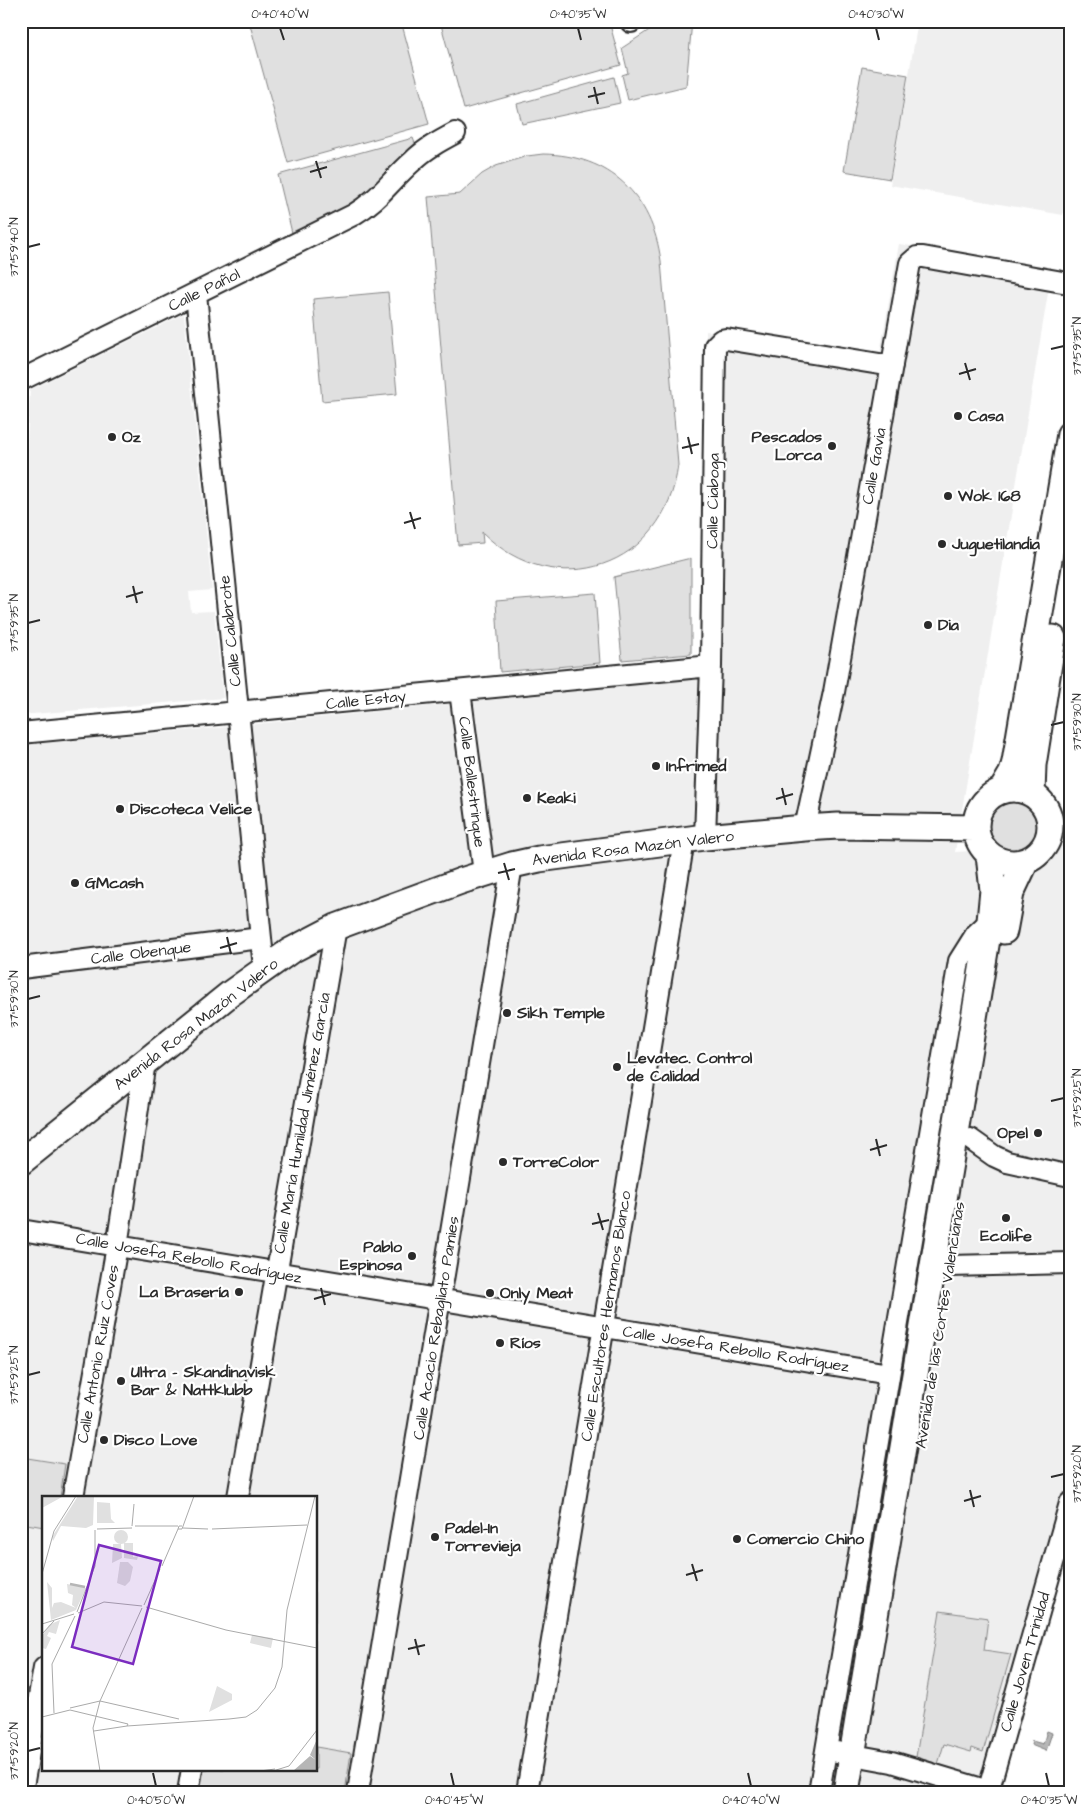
<svg xmlns="http://www.w3.org/2000/svg" width="1091" height="1813" viewBox="0 0 1091 1813" font-family="'Architects Daughter',sans-serif">
	<style>
		.built { fill: #efefef; fill-rule: evenodd }
		.green { fill: #e0e0e0; stroke: #868686 }
		.water { fill: #b6b6b6; stroke: #7e7e7e }
		.lines { fill: none; stroke-linecap: round; stroke-linejoin: round }
		.minor-casing { stroke: #2b2b2b; stroke-width: 24 }
		.major-casing { stroke: #2b2b2b; stroke-width: 29 }
		.minor { stroke: #fff; stroke-width: 20 }
		.major { stroke: #fff; stroke-width: 25 }
		.ticks { fill: none; stroke: #2b2b2b; stroke-width: 2 }
		.poi-dot { fill: #2b2b2b; stroke: #fff; stroke-width: 2 }
		.labels { text-anchor: middle; dominant-baseline: central; stroke-width: 4.5; stroke-linejoin: round; paint-order: stroke }
		.street-label { font-size: 16px; fill: #2b2b2b; stroke: #fff }
		.poi-label { font-size: 16px; font-weight: bold; fill: #2b2b2b; stroke: #fff; text-anchor: start }
		.inset-river { fill: none; stroke: #b6b6b6; stroke-width: 2.5 }
		.inset-road { fill: none; stroke: #aaa; stroke-width: 1 }
		.view { fill: #7b2cbf; fill-opacity: 0.15; stroke: #7b2cbf; stroke-width: 2.5 }
		.inset-edge { fill: none; stroke: #2b2b2b; stroke-width: 2.5 }
		.neatline { fill: none; stroke: #2b2b2b; stroke-width: 2 }
		.ticks-label { font-size: 12px; text-anchor: middle; fill: #2b2b2b }
	</style>
	<rect width="100%" height="100%" fill="#fff"/>
	<filter id="ink" filterUnits="userSpaceOnUse"><feTurbulence type="fractalNoise" baseFrequency=".02" numOctaves="2"/><feDisplacementMap in="SourceGraphic" scale="10" xChannelSelector="R" yChannelSelector="G"/><feConvolveMatrix kernelMatrix="1 2 1 2 8 2 1 2 1" color-interpolation-filters="sRGB"/></filter>
	<g filter="url(#ink)">
		<path class="built" d="M 918,21 L 1070,21 L 1070,174 L 1063,215 L 890,185 Z
			M 899,244 L 1052,269 L 955,852 L 1070,845 L 1070,1474 L 978,1792 L 21,1792 L 21,745 L 226,727 L 703,678 L 706,331 L 880,353 ZM 44,1497 L 316,1497 L 316,1769 L 44,1769 Z
			M 184,314 L 212,590 L 189,592 L 191,612 L 214,611 L 223,698 L 21,715 L 21,538 L 30,390 Z"/>
		<path class="green" d="M 249,21 L 401,21 L 429,124 L 288,163 Z
			M 440,21 L 609,21 L 621,65 L 464,109 Z
			M 663,21 L 692,21 L 686,86 L 628,100 L 622,75 L 628,73 L 622,48 Z
			M 862,67 L 908,75 L 890,179 L 844,171 Z
			M 614,77 L 620,103 L 522,124 L 517,104 Z
			M 413,138 L 416,146 L 392,167 L 365,199 L 293,237 L 278,175 Z
			M 543,154 C 610,155 652,195 661,261 L 678,465 C 666,567 555,605 482,532 L 483,543 L 458,545 L 428,197 L 460,194 L 482,174 L 496,166 L 527,156 Z
			M 388,292 L 397,394 L 322,401 L 313,299 Z
			M 691,558 L 691,654 L 622,660 L 614,577 Z
			M 595,593 L 600,663 L 500,672 L 496,601 Z
			M986 826a27 27 0 1 1 54 0a27 27 0 1 1-54 0Z
			M 21,1457 L 65,1464 L 60,1497 L 44,1497 L 44,1527 L 21,1523 Z
			M 940,1611 L 988,1618 L 984,1650 L 1011,1654 L 983,1752 L 972,1748 L 971,1752 L 944,1744 L 938,1764 L 916,1757 Z
			M 316,1747 L 351,1753 L 345,1792 L 200,1792 L 204,1769 L 316,1769 Z"/>
		<path class="water" d="M 1047,1731 L 1052,1733 L 1046,1751 L 1031,1745 L 1032,1741 L 1043,1744 Z"/>
		<g class="lines">
			<g class="minor-casing">
				<path id="minor" d="M 631,22 L 632,21
					M 196,294 L 264,968
					M 21,380 L 353,215 C 380,199 390,181 413,161 C 425,149 440,141 455,133
					M 460,691 L 484,873
					M 21,733 L 711,666
					M 805,828 L 834,692 L 910,263 L 917,257 L 923,257 L 1068,283
					M 705,837 L 711,666 L 715,346 L 721,340 L 726,339 L 892,366
					M 21,968 L 261,938
					M 970,1139 L 994,1156 L 1007,1162 L 1070,1176
					M 21,1230 L 889,1374
					M 949,1266 L 1070,1263
					M 73,1497 L 117,1246 L 145,1062
					M 238,1497 L 336,927
					M 837,1752 L 892,1762 L 992,1792
					M 22,1792 L 44,1668
					M 188,1792 L 192,1769
					M 358,1792 L 512,865
					M 527,1792 L 684,840
					M 819,1792 L 959,961 L 976,934 L 990,921
					M 988,1792 L 1070,1503"/>
			</g>
			<g class="major-casing">
				<path id="major" d="M976 826a37 37 0 1 1 74 0a37 37 0 1 1-74 0Z
					M 1002,790 L 1012,773 L 1015,762 L 1070,434
					M 1032,794 L 1033,765 L 1053,638
					M 1004,931 L 1011,893 L 1026,861
					M 21,1162 L 231,993 L 290,951 L 336,927 L 461,881 L 512,865 L 539,859 L 705,837 L 805,828 L 838,826 L 975,828
					M 846,1792 L 990,921 L 993,890 L 989,855"/>
			</g>
			<use href="#minor" class="minor"/>
			<use href="#major" class="major"/>
		</g>
	</g>
	<path class="ticks" d="M 280,28 L 284,40M 578,28 L 581,40M 876,28 L 879,40M 594,87 L 598,104M 588,97 L 605,93M 316,161 L 321,178M 310,172 L 327,167M 28,247 L 40,244M 1051,349 L 1064,346M 965,363 L 970,380M 959,374 L 976,369M 688,437 L 692,454M 682,448 L 699,444M 410,512 L 415,529M 404,523 L 421,518M 133,586 L 137,603M 126,597 L 143,592M 28,623 L 40,620M 1051,725 L 1064,722M 782,788 L 786,805M 776,799 L 793,794M 504,863 L 509,880M 498,873 L 515,869M 227,937 L 231,954M 220,948 L 237,943M 28,999 L 40,996M 1051,1101 L 1064,1098M 876,1139 L 880,1156M 870,1150 L 887,1145M 598,1213 L 603,1230M 592,1224 L 609,1220M 321,1288 L 325,1305M 314,1299 L 331,1294M 28,1375 L 40,1372M 1051,1477 L 1064,1474M 970,1490 L 974,1507M 964,1501 L 981,1496M 692,1564 L 697,1581M 686,1575 L 703,1570M 415,1639 L 419,1655M 408,1649 L 425,1645M 28,1751 L 40,1748M 153,1773 L 156,1786M 451,1773 L 454,1786M 748,1773 L 751,1786M 1046,1773 L 1049,1786"/>
	<g class="poi-dot">
		<circle cx="958" cy="416" r="5"/>
		<circle cx="112" cy="437" r="5"/>
		<circle cx="832" cy="446" r="5"/>
		<circle cx="948" cy="496" r="5"/>
		<circle cx="942" cy="544" r="5"/>
		<circle cx="928" cy="625" r="5"/>
		<circle cx="656" cy="766" r="5"/>
		<circle cx="527" cy="798" r="5"/>
		<circle cx="120" cy="809" r="5"/>
		<circle cx="75" cy="883" r="5"/>
		<circle cx="507" cy="1013" r="5"/>
		<circle cx="617" cy="1067" r="5"/>
		<circle cx="1038" cy="1133" r="5"/>
		<circle cx="503" cy="1162" r="5"/>
		<circle cx="1006" cy="1218" r="5"/>
		<circle cx="412" cy="1256" r="5"/>
		<circle cx="239" cy="1292" r="5"/>
		<circle cx="490" cy="1293" r="5"/>
		<circle cx="500" cy="1343" r="5"/>
		<circle cx="121" cy="1381" r="5"/>
		<circle cx="104" cy="1440" r="5"/>
		<circle cx="435" cy="1537" r="5"/>
		<circle cx="737" cy="1539" r="5"/>
	</g>
	<g class="labels">
		<g class="street-label">
			<text transform="translate(204 290) rotate(-26)">Calle Pañol</text>
			<text transform="translate(874 466) rotate(-80)">Calle Gavia</text>
			<text transform="translate(713 501) rotate(-89)">Calle Ciaboga</text>
			<text transform="translate(230 631) rotate(-96)">Calle Calabrote</text>
			<text transform="translate(366 700) rotate(-6)">Calle Estay</text>
			<text transform="translate(472 782) rotate(83)">Calle Ballestrinque</text>
			<text transform="translate(633 848) rotate(-7)">Avenida Rosa Mazón Valero</text>
			<text transform="translate(141 953) rotate(-7)">Calle Obenque</text>
			<text transform="translate(196 1024) rotate(-38)">Avenida Rosa Mazón Valero</text>
			<text transform="translate(302 1123) rotate(-80)">Calle María Humildad Jiménez García</text>
			<text transform="translate(189 1258) rotate(10)">Calle Josefa Rebollo Rodríguez</text>
			<text transform="translate(606 1316) rotate(-81)">Calle Escultores Hermanos Blanco</text>
			<text transform="translate(940 1325) rotate(-81)">Avenida de las Cortes Valencianas</text>
			<text transform="translate(436 1328) rotate(-81)">Calle Acacio Rebagliato Pamies</text>
			<text transform="translate(736 1349) rotate(9)">Calle Josefa Rebollo Rodríguez</text>
			<text transform="translate(98 1354) rotate(-80)">Calle Antonio Ruiz Coves</text>
			<text transform="translate(1025 1662) rotate(-74)">Calle Joven Trinidad</text>
		</g>
		<g class="poi-label">
			<text x="968" y="416">Casa</text>
			<text x="122" y="437">Oz</text>
			<text x="822" y="437" text-anchor="end">Pescados<tspan x="822" dy="18">Lorca</tspan></text>
			<text x="958" y="496">Wok 168</text>
			<text x="952" y="544">Juguetilandia</text>
			<text x="938" y="625">Dia</text>
			<text x="666" y="766">Infrimed</text>
			<text x="537" y="798">Keaki</text>
			<text x="130" y="809">Discoteca Velice</text>
			<text x="85" y="883">GMcash</text>
			<text x="517" y="1013">Sikh Temple</text>
			<text x="627" y="1058">Levatec. Control<tspan x="627" dy="18">de Calidad</tspan></text>
			<text x="1028" y="1133" text-anchor="end">Opel</text>
			<text x="513" y="1162">TorreColor</text>
			<text x="1006" y="1236" text-anchor="middle">Ecolife</text>
			<text x="402" y="1247" text-anchor="end">Pablo<tspan x="402" dy="18">Espinosa</tspan></text>
			<text x="229" y="1292" text-anchor="end">La Brasería</text>
			<text x="500" y="1293">Only Meat</text>
			<text x="510" y="1343">Ríos</text>
			<text x="131" y="1372">Ultra - Skandinavisk<tspan x="131" dy="18">Bar &amp; Nattklubb</tspan></text>
			<text x="114" y="1440">Disco Love</text>
			<text x="445" y="1528">Padel-In<tspan x="445" dy="18">Torrevieja</tspan></text>
			<text x="747" y="1539">Comercio Chino</text>
		</g>
	</g>
	<g transform="translate(42 1496)">
		<rect width="275" height="275" fill="#fff"/>
		<path d="M 0,0 L 19,0 L 20,1 L 0,12 ZM 36,0 L 52,0 L 51,29 L 44,32 L 19,30 L 11,45 L 10,41 ZM 55,6 L 68,7 L 69,23 L 73,27 L 55,27 ZM72 41a7 7 0 1 1 14 0a7 7 0 1 1-14 0ZM 82,47 L 91,47 L 91,61 L 96,60 L 95,64 L 82,62 ZM 71,48 L 79,48 L 80,62 L 70,67 ZM 78,66 L 86,66 L 91,71 L 88,85 L 83,90 L 75,87 ZM 5,86 L 10,92 L 10,112 L 12,107 L 19,106 L 34,112 L 30,109 L 31,99 L 26,97 L 25,88 L 44,92 L 34,114 L 9,124 ZM 18,124 L 14,138 L 7,136 L 5,140 L 9,142 L 4,153 L 0,152 L 0,140 L 7,129 ZM 210,139 L 231,142 L 229,152 L 208,147 ZM 175,190 L 190,198 L 190,204 L 167,216 Z" fill="#e0e0e0"/>
		<path d="M 275,243 L 275,275 L 251,275 L 268,260 L 274,264 L 268,259 Z" fill="#b6b6b6"/>
		<path class="inset-river" d="M 28,88 L 43,91"/>
		<path class="inset-road" d="M 90,30 L 92,8M 93,30 L 136,30M 140,30 L 137,30 L 136,33 L 140,33 L 152,0M 141,32 L 166,33M 55,33 L 90,32M 170,33 L 265,29M 120,70 L 136,33M 0,78 L 12,35 L 34,0M 0,80 L 0,132M 102,109 L 118,73M 104,111 L 184,134 L 275,152M 35,116 L 53,70 L 53,34M 36,117 L 62,106 L 100,110M 0,128 L 32,118M 0,138 L 12,125M 58,205 L 51,232 L 58,275M 58,205 L 100,112M 28,212 L 58,205 L 137,223M 12,217 L 10,168 L 33,120M 0,221 L 28,214 L 86,228 L 85,230 L 187,223 L 204,221 L 215,214 L 233,192 L 240,171 L 245,114 L 273,0M 52,235 L 85,230M 218,275 L 233,273M 231,275 L 247,270 L 275,234"/>
		<path class="view" d="M 57,49 L 119,65 L 91,168 L 30,151 Z"/>
		<rect width="275" height="275" class="inset-edge"/>
	</g>
	<rect width="1091" height="1813" fill="none" stroke="#fff" stroke-width="55"/>
	<rect x="28" y="28" width="1036" height="1758" class="neatline"/>
	<g class="ticks-label">
		<text x="280" y="18">0°40'40"W</text>
		<text x="578" y="18">0°40'35"W</text>
		<text x="876" y="18">0°40'30"W</text>
		<text transform="translate(14 247) rotate(-90)" y="4">37°59'40"N</text>
		<text transform="translate(1077 346) rotate(-90)" y="4">37°59'35"N</text>
		<text transform="translate(14 623) rotate(-90)" y="4">37°59'35"N</text>
		<text transform="translate(1077 722) rotate(-90)" y="4">37°59'30"N</text>
		<text transform="translate(14 999) rotate(-90)" y="4">37°59'30"N</text>
		<text transform="translate(1077 1098) rotate(-90)" y="4">37°59'25"N</text>
		<text transform="translate(14 1375) rotate(-90)" y="4">37°59'25"N</text>
		<text transform="translate(1077 1474) rotate(-90)" y="4">37°59'20"N</text>
		<text transform="translate(14 1751) rotate(-90)" y="4">37°59'20"N</text>
		<text x="156" y="1804">0°40'50"W</text>
		<text x="454" y="1804">0°40'45"W</text>
		<text x="751" y="1804">0°40'40"W</text>
		<text x="1049" y="1804">0°40'35"W</text>
	</g>
</svg>
